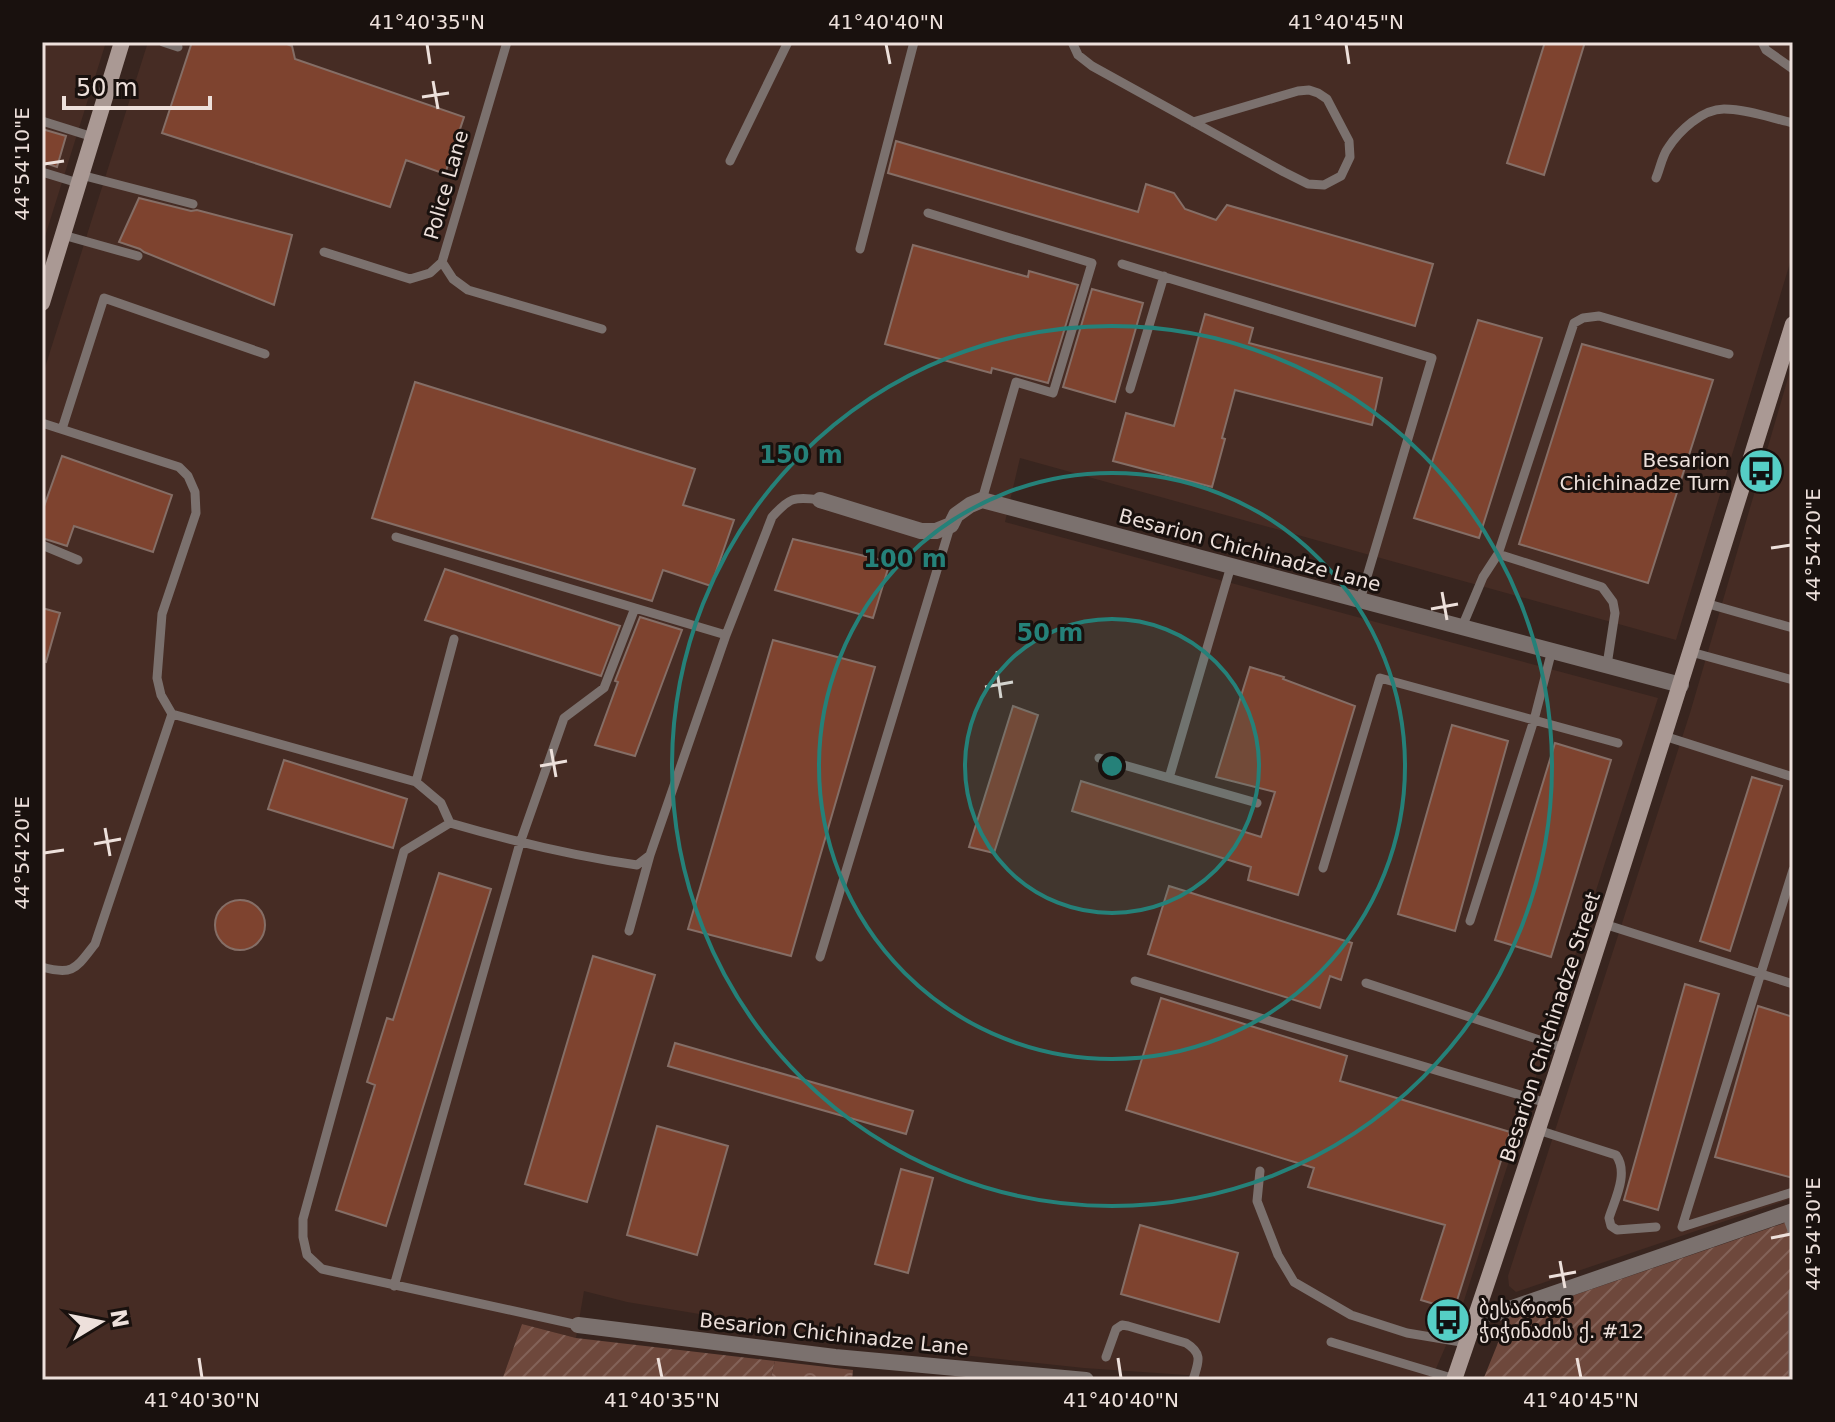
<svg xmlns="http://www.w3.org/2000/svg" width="1835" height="1422" viewBox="0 0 1835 1422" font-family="'DejaVu Sans','Noto Sans Georgian',sans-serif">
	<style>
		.built { fill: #462c24 }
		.forest { fill: url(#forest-crowns) }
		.garden { fill: url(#garden-furrows) }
		.building { fill: #7e432f; stroke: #856e66; stroke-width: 2 }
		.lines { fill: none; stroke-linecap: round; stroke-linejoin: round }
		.lane { stroke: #7b716e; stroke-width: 9 }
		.street { stroke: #7b716e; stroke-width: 16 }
		.secondary { stroke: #aa9994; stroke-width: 16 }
		.ticks { fill: none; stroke: #ede0db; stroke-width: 3 }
		.ring { fill: none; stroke: #258179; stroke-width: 4 }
		.labels { text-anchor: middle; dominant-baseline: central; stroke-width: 6; stroke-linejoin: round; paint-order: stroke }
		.street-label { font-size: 20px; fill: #ede0db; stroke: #19110e }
		.poi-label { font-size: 20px; fill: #ede0db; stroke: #19110e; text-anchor: end }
		.centre { fill: #258179; stroke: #19110e; stroke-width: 4 }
		.ring-label { font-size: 24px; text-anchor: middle; font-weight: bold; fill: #258179; stroke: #19110e; stroke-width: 6; stroke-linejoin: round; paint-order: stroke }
		.neatline { fill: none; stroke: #ede0db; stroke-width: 3 }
		.ticks-label { font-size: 20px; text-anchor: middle; fill: #ede0db }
	</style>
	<defs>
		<pattern id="forest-crowns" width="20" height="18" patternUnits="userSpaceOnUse" patternTransform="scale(2)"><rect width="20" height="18" fill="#6e483c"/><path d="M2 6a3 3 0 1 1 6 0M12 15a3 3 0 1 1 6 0" fill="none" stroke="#836258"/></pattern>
		<pattern id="garden-furrows" width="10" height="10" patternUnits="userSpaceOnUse" patternTransform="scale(2)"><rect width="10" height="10" fill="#6e483c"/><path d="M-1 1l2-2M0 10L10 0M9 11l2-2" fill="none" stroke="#836258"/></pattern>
	</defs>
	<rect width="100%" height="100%" fill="#38251f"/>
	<path class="built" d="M 42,42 L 106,42 L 42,246 Z
		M 148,42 L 1793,42 L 1793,253 L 1676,640 L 1020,458 L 1005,522 L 1658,698 L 1460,1313 L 1431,1380 L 1224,1380 L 1215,1377 L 1084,1368 L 916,1350 L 627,1302 L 584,1291 L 576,1338 L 522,1324 L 502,1380 L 42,1380 L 42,377 Z
		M 1793,361 L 1793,1198 L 1516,1292 L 1509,1286 L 1508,1276 L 1690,713 Z"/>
	<path class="forest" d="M 775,1361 L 853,1370 L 852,1380 L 770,1380 Z"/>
	<path class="garden" d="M 1793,1220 L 1793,1380 L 1483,1380 L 1508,1318 Z
		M 522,1324 L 576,1338 L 775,1361 L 770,1380 L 502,1380 Z"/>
	<path class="building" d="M 192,42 L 282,42 L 292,46 L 295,59 L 464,117 L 445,174 L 406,160 L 390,207 L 162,133 Z
		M 1545,42 L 1585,42 L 1544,175 L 1507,163 Z
		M 42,129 L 66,136 L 57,167 L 42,162 Z
		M 896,141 L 1138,212 L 1146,184 L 1174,193 L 1185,209 L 1216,220 L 1227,205 L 1433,264 L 1415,326 L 888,173 Z
		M 139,198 L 191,211 L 197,210 L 292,235 L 274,305 L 144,252 L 140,249 L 119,242 Z
		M 913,245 L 1028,277 L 1029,271 L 1078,285 L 1048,383 L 992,368 L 991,373 L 885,344 Z
		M 1092,289 L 1143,303 L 1115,402 L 1063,387 Z
		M 1205,314 L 1253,328 L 1249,343 L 1382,378 L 1372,425 L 1235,390 L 1222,438 L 1225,439 L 1212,487 L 1113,461 L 1126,413 L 1174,426 Z
		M 1478,320 L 1542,338 L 1479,538 L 1414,518 Z
		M 1582,344 L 1713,380 L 1648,583 L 1519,544 Z
		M 415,382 L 695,469 L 683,505 L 734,520 L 711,586 L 663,570 L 652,601 L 372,518 Z
		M 62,456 L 172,495 L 153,552 L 74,526 L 67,546 L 42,538 L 42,512 Z
		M 793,539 L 890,562 L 873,618 L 775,590 Z
		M 445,569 L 620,626 L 601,676 L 425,620 Z
		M 42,608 L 60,613 L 46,662 L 42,661 Z
		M 640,617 L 682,630 L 635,756 L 595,745 L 618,682 L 615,681 Z
		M 773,640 L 875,667 L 791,956 L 688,929 Z
		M 1250,667 L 1284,677 L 1283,679 L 1355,706 L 1298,895 L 1248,880 L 1251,867 L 1072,811 L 1081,781 L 1261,837 L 1275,792 L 1216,777 Z
		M 1013,706 L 1038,715 L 994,853 L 969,847 Z
		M 1452,725 L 1508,741 L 1455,931 L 1398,914 Z
		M 1555,743 L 1611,760 L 1551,957 L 1495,940 Z
		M 284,760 L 407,799 L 393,848 L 268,809 Z
		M 1752,777 L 1782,786 L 1730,951 L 1700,941 Z
		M 439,873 L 491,889 L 386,1226 L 336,1210 L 375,1085 L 367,1082 L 387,1018 L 393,1020 Z
		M 1169,886 L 1352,943 L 1341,980 L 1330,976 L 1320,1008 L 1148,954 Z
		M215 925a25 25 0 1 1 50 0a25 25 0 1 1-50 0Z
		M 593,956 L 655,975 L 587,1202 L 525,1184 Z
		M 1685,984 L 1719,994 L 1658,1210 L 1624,1200 Z
		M 1161,998 L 1347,1056 L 1340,1081 L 1510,1132 L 1454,1310 L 1421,1300 L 1445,1225 L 1308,1187 L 1314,1168 L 1126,1110 Z
		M 1758,1006 L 1793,1017 L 1793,1178 L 1715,1157 Z
		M 675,1043 L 913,1111 L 906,1134 L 668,1066 Z
		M 657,1126 L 728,1146 L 697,1255 L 627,1235 Z
		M 901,1169 L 933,1178 L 908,1273 L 875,1264 Z
		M 1140,1225 L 1238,1253 L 1219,1322 L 1121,1294 Z"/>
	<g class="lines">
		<path class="lane" d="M 163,42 L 178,47
			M 1072,42 L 1078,55 L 1092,66 L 1284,172 L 1308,184 L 1324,185 L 1341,176 L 1350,157 L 1349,141 L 1327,99 L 1318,93 L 1309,90 L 1298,91 L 1193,122
			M 1762,42 L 1766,50 L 1793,69
			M 42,121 L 93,137
			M 730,161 L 788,42
			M 42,172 L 78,183
			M 81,175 L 193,204
			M 1656,178 C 1660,169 1662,156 1668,148 C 1679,131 1702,109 1724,109 C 1747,109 1771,118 1793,123
			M 928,213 L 1092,263 L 1053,393 L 1016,382 L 982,500
			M 63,235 L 138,256
			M 860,249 L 914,42
			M 324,252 L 410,279 L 430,273 L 442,262 L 507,42
			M 442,262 L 453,279 L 468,290 L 602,329
			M 1122,264 L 1432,358 L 1360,600
			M 1130,389 L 1164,276
			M 42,423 L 179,467 L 188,476 L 195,492 L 196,513 L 162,614 L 157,678 L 161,695 L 172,714
			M 62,429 L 104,298 L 265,354
			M 396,537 L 726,635
			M 42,545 L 78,560
			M 1705,603 L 1793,628
			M 1462,627 L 1483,577 L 1498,554
			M 1691,652 L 1793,680
			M 1607,665 L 1615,613 L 1613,602 L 1602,587 L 1498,554 L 1574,323 L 1583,318 L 1599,316 L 1729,354
			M 1664,736 L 1793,777
			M 1099,758 L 1257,803
			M 1169,778 L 1231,566
			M 416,782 L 454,639
			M 1323,868 L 1380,678 L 1618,743
			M 1470,921 L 1534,720 L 1552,650
			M 1604,924 L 1793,984
			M 629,931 L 650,855
			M 820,957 L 950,527
			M 42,967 C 74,976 76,968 95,944 L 172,714 L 416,782 L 441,803 L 450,823
			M 1135,981 L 1547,1103
			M 1366,983 L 1564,1048
			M 1538,1130 L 1616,1155 C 1629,1173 1615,1199 1609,1218 L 1611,1226 L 1617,1230 L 1656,1227
			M 1260,1171 L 1257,1201 L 1278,1255 L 1294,1282 L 1351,1315 L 1407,1333 L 1467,1343
			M 1786,1214 L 1793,1233
			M 1682,1227 L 1793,870
			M 1682,1227 L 1793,1192
			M 394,1286 L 520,843 L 564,718 L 604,688 L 635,608
			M 578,1325 L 322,1269 L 307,1255 L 303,1237 L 303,1219 L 404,851 L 450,823 C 512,841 574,856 637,865 L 650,855 L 726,635 L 772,517 C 789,498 794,496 820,500
			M 1331,1342 L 1455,1379
			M 1106,1357 L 1116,1329 L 1122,1325 L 1128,1326 L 1186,1343 C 1204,1354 1198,1363 1193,1380
			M 1793,1380 L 1793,1292"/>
		<path class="street" d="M 820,500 L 921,531 L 936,531 L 951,525 L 956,515 L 970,505 L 982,500 L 1681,685
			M 1477,1313 L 1495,1314 L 1793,1211
			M 578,1325 L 835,1357 L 1086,1380"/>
		<path class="secondary" d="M 42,303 L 122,42
			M 1454,1380 C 1574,1030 1682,677 1793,324"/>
	</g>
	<path class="ticks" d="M 427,44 L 430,64M 886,44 L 890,64M 1346,44 L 1349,64M 433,81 L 438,109M 422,97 L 449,93M 44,164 L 64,161M 1771,548 L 1791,545M 1442,592 L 1447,620M 1431,609 L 1458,604M 997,671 L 1001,698M 985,687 L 1013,682M 551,749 L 556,777M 540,766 L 567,761M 105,828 L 110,856M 94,844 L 121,839M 44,853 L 64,850M 1771,1238 L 1791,1234M 1560,1261 L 1565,1288M 1549,1277 L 1576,1272M 199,1358 L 202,1378M 658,1358 L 662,1378M 1118,1358 L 1121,1378M 1577,1358 L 1581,1378"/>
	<circle cx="1112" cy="766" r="147" fill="#258179" fill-opacity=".12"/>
	<g class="ring">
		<circle cx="1112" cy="766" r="147"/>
		<circle cx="1112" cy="766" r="293"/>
		<circle cx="1112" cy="766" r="440"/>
	</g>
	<defs>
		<g id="bus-disc" transform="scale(2.3)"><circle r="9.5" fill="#55cec5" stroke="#19110e"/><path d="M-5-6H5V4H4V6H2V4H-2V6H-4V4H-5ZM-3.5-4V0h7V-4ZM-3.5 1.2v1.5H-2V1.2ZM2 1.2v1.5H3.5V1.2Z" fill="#111"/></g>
	</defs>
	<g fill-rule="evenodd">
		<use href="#bus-disc" x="1761" y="471"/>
		<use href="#bus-disc" x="1448" y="1320"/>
	</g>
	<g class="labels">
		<g class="street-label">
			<text transform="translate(446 185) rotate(-74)">Police Lane</text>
			<text transform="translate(1250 550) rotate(15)">Besarion Chichinadze Lane</text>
			<text transform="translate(1550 1027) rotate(-72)">Besarion Chichinadze Street</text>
			<text transform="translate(834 1334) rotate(6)">Besarion Chichinadze Lane</text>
		</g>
		<g class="poi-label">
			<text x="1730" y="460">Besarion<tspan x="1730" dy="23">Chichinadze Turn</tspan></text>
			<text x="1479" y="1308" text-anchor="start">ბესარიონ<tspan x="1479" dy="23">ჭიჭინაძის ქ. #12</tspan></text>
		</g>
	</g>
	<circle cx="1112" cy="766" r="12" class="centre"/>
	<g class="ring-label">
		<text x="801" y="463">150 m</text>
		<text x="905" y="567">100 m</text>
		<text x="1050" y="641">50 m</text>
	</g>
	<rect width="1835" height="1422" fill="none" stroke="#19110e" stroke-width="88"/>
	<g transform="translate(100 1322) rotate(80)" stroke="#19110e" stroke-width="6" paint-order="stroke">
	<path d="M0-6L14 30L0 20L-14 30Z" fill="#ede0db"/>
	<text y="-12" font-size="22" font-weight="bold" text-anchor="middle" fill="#ede0db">N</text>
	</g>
	<path d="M64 96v12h146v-12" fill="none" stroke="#ede0db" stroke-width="4"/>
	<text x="76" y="96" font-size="24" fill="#ede0db" stroke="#19110e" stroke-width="6" paint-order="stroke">50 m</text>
	<rect x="44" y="44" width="1747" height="1334" class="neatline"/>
	<g class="ticks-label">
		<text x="427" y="29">41°40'35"N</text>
		<text x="886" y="29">41°40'40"N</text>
		<text x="1346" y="29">41°40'45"N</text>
		<text transform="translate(22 164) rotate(-90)" y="7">44°54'10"E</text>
		<text transform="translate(1813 545) rotate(-90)" y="7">44°54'20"E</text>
		<text transform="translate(22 853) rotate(-90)" y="7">44°54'20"E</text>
		<text transform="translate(1813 1234) rotate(-90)" y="7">44°54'30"E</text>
		<text x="202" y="1407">41°40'30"N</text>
		<text x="662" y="1407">41°40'35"N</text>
		<text x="1121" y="1407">41°40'40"N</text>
		<text x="1581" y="1407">41°40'45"N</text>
	</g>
</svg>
